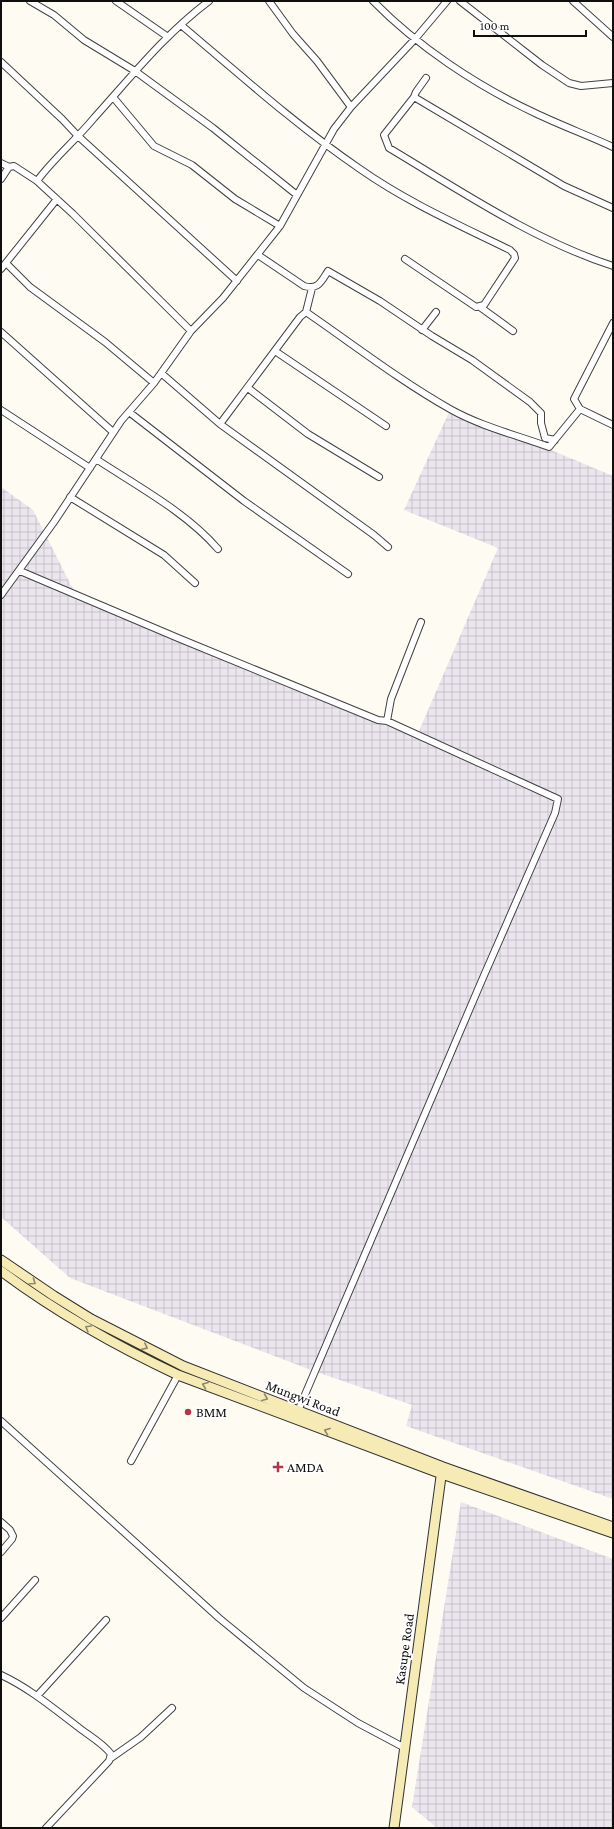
<svg xmlns="http://www.w3.org/2000/svg" width="614" height="1829" viewBox="0 0 614 1829" font-family="'Crimson Pro',serif">
	<style>
		.industrial { fill: url(#industrial-grid) }
		.lines { fill: none; stroke-linecap: round; stroke-linejoin: round }
		.street-casing { stroke: #424242; stroke-width: 8 }
		.secondary-casing { stroke: #313131; stroke-width: 11 }
		.street { stroke: #fff; stroke-width: 6 }
		.secondary { stroke: #f6eab5; stroke-width: 9 }
		.oneway { stroke: #8e876a }
		.poi-dot { fill: #b13646; stroke: #fff; stroke-width: 1.5 }
		.labels { text-anchor: middle; dominant-baseline: central; stroke-width: 4; stroke-linejoin: round; paint-order: stroke }
		.street-label { font-size: 14px; fill: #0f0f0f; stroke: #fff }
		.poi-label { font-size: 14px; fill: #0f0f0f; stroke: #fff; text-anchor: start }
	</style>
	<defs>
		<pattern id="industrial-grid" width="8" height="8" patternUnits="userSpaceOnUse"><rect width="8" height="8" fill="#ebe5ed"/><path d="M0 4h8M4 0v8" fill="none" stroke="#c8c3ca"/></pattern>
	</defs>
	<rect width="100%" height="100%" fill="#fefbf3"/>
	<path class="industrial" d="M 451,408 L 613,476 L 613,1499 L 406,1426 L 412,1405 L 311,1370 L 70,1278 L 1,1217 L 1,487 L 33,510 L 76,595 L 416,738 L 498,548 L 404,510 Z
		M 461,1502 L 613,1559 L 613,1828 L 437,1828 L 412,1807 Z"/>
	<g class="lines">
		<g class="street-casing">
			<path id="street" d="M 30,1 L 54,15 L 84,40 L 135,71 L 213,128 L 297,195
				M 116,1 L 168,37
				M 269,1 L 293,34 L 317,61 L 351,107
				M 373,1 C 417,46 477,86 535,113 C 560,125 587,135 613,147
				M 460,1 L 542,65 L 569,83 L 581,86 L 613,83
				M 573,1 L 613,37
				M 181,25 C 239,74 297,126 360,169 C 407,202 459,225 510,250 L 514,254 L 515,258 L 484,305 L 476,307 L 405,259
				M 1,62 L 62,119 L 78,136 L 237,281
				M 426,78 L 416,92 L 414,97 L 384,135 L 389,148 C 461,191 533,240 613,266
				M 113,97 L 154,146 L 192,165 L 235,199 L 280,226
				M 414,97 L 564,186 L 613,208
				M 1,163 L 9,167
				M 1,179 L 9,167 L 14,166 L 37,181 L 73,214 L 191,331
				M 37,181 C 54,158 76,140 94,118 C 131,77 165,34 209,1
				M 258,255 L 304,286 C 318,290 321,282 328,271 L 380,301 L 432,336 L 472,360 L 530,402 L 541,413 L 541,423 L 545,438 L 555,440
				M 6,263 L 30,287 L 105,342 L 154,383
				M 1,269 L 57,199
				M 480,307 L 513,331
				M 306,312 C 354,345 399,380 450,409 C 480,426 516,435 549,447 L 580,409
				M 613,323 L 574,399 L 580,409 L 613,425
				M 422,330 L 436,312
				M 1,332 L 113,432
				M 275,351 L 386,426
				M 161,373 L 220,424 L 374,535 L 388,547
				M 248,388 L 308,434 L 379,477
				M 1,410 L 90,468
				M 129,412 L 244,501 L 348,574
				M 220,424 L 300,317 L 306,312 L 312,288
				M 96,459 C 137,486 186,512 218,549
				M 70,497 L 164,555 L 195,583
				M 20,571 L 178,638 L 378,720 L 387,721 L 558,799 L 555,813 L 482,980 L 298,1411
				M 1,595 L 54,522 L 121,421 L 154,383 L 191,331 L 223,298 L 280,226 L 334,129 L 351,107 L 415,39 L 447,1
				M 387,721 L 391,699 L 421,622
				M 1,1421 L 219,1618 L 304,1688 L 358,1723 L 405,1748
				M 131,1461 L 178,1375
				M 1,1522 L 10,1530 L 13,1536 L 12,1539 L 1,1552
				M 1,1618 L 35,1580
				M 1,1675 C 29,1688 53,1708 78,1727 C 88,1735 103,1743 111,1754 L 109,1761 L 46,1828
				M 37,1696 L 106,1620
				M 111,1758 L 141,1737 L 172,1708"/>
		</g>
		<g class="secondary-casing">
			<path id="secondary" d="M 1,1260 L 54,1296 L 91,1319 L 183,1366 L 443,1467 L 613,1527
				M 1,1271 C 56,1312 116,1346 178,1375 L 442,1474 L 613,1533
				M 394,1828 L 442,1469"/>
		</g>
		<use href="#street" class="street"/>
		<use href="#secondary" class="secondary"/>
	</g>
	<defs><path id="oneway-chevron" d="M-2-3.5L2.5 0L-2 3.5" fill="none" stroke-width="1.6" stroke-linecap="round" stroke-linejoin="round"/></defs>
	<g class="oneway">
		<use href="#oneway-chevron" transform="translate(33 1282) rotate(35)"/>
		<use href="#oneway-chevron" transform="translate(88 1328) rotate(-150)"/>
		<use href="#oneway-chevron" transform="translate(145 1347) rotate(27)"/>
		<use href="#oneway-chevron" transform="translate(205 1385) rotate(-159)"/>
		<use href="#oneway-chevron" transform="translate(265 1398) rotate(22)"/>
		<use href="#oneway-chevron" transform="translate(327 1431) rotate(-159)"/>
	</g>
	<g class="poi-dot">
		<circle cx="188" cy="1412" r="4"/>
		<path d="M276 1461h4v4h4v4h-4v4h-4v-4h-4v-4h4z"/>
	</g>
	<g class="labels">
		<g class="street-label">
			<text transform="translate(303 1398) rotate(21)">Mungwi Road</text>
			<text transform="translate(404 1649) rotate(-82)">Kasupe Road</text>
		</g>
		<g class="poi-label">
			<text x="196" y="1412">BMM</text>
			<text x="287" y="1467">AMDA</text>
		</g>
	</g>
	<rect width="614" height="1829" fill="none" stroke="#0f0f0f" stroke-width="4"/>
	<path d="M474 30v6h112v-6" fill="none" stroke="#0f0f0f" stroke-width="2"/>
	<text x="480" y="30" font-size="12" fill="#0f0f0f" stroke="#ffffff" stroke-width="3" paint-order="stroke">100 m</text>
</svg>
